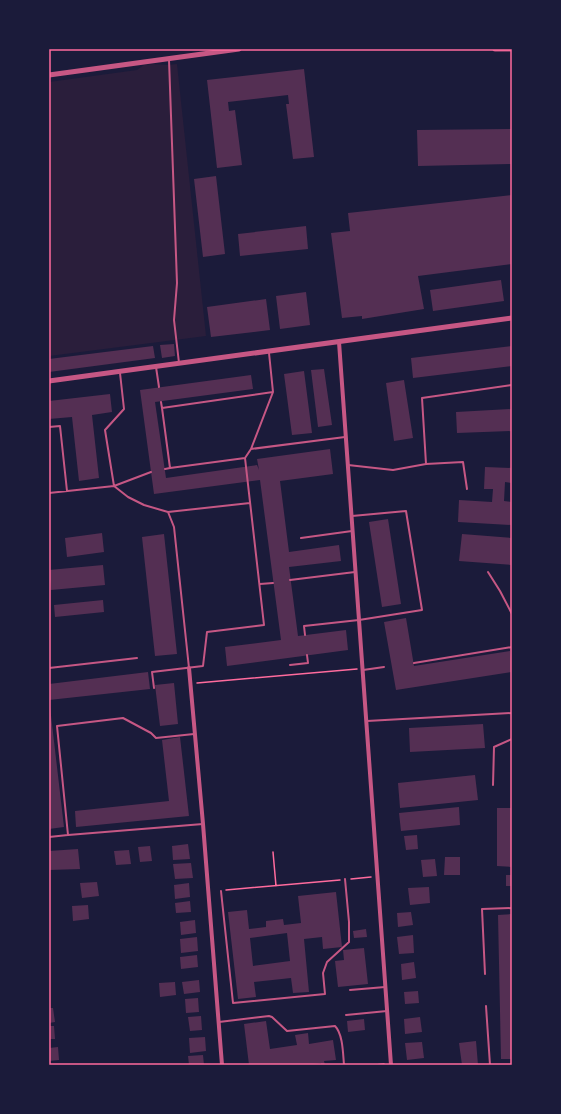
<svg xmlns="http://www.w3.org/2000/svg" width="561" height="1114" viewBox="0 0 561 1114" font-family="Rubik,sans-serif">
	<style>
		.green { fill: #2a1e3b }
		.building { fill: #542f53; fill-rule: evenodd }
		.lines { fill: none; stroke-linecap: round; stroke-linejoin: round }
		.path { stroke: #ff6b9d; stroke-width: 1.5 }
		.service { stroke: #c65784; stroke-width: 2 }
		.minor { stroke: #c65784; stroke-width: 4 }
		.tertiary { stroke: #c65784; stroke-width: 5 }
		.neatline { fill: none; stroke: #ff6b9d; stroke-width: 1.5 }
	</style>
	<rect width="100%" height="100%" fill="#1b1b3a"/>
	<path class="green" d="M 154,64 L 168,65 L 177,64 L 206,336 L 49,356 L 49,82 L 137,70 L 144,65 Z"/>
	<path class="building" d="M 304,69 L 314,157 L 293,159 L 286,104 L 289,104 L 288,95 L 228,102 L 229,111 L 235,110 L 242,165 L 217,168 L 207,80 Z
		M 512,129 L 512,164 L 418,166 L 417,130 Z
		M 216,176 L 225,254 L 203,257 L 194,179 Z
		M 512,195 L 512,264 L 418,276 L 424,309 L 362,319 L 362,316 L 342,318 L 331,233 L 350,231 L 348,213 Z
		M 306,226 L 308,249 L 240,256 L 238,234 Z
		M 501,280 L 504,301 L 433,311 L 430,290 Z
		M 306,292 L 310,325 L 280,329 L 276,296 Z
		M 266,299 L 270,330 L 211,337 L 207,307 Z
		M 174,344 L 175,356 L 162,358 L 160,345 Z
		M 153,346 L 155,358 L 49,372 L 49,359 Z
		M 512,346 L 512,366 L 413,378 L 411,358 Z
		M 324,369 L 332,425 L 318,427 L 311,370 Z
		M 304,371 L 312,433 L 292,435 L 284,374 Z
		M 251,375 L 253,389 L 155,402 L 166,478 L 257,465 L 259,470 L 257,459 L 330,449 L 333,474 L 280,481 L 289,552 L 339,545 L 341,561 L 289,567 L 298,636 L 346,630 L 348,650 L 227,666 L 225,647 L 281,640 L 260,480 L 154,494 L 140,390 Z
		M 404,380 L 413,438 L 394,441 L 386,383 Z
		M 110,394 L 112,412 L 92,415 L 99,478 L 79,481 L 72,417 L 49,419 L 49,401 Z
		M 512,409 L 512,431 L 457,433 L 456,412 Z
		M 485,467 L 512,468 L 512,483 L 505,482 L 504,501 L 512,502 L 512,525 L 458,522 L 459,500 L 492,502 L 493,489 L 484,489 Z
		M 388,519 L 401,604 L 382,607 L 369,522 Z
		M 102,533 L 104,552 L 67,557 L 65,538 Z
		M 164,534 L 177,654 L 155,656 L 142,537 Z
		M 462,534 L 512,538 L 512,565 L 459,561 Z
		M 103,565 L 105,585 L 51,590 L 49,570 Z
		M 103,600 L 104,612 L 55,617 L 54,605 Z
		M 406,618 L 414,666 L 510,651 L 512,672 L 396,690 L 384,622 Z
		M 148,672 L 150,689 L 49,700 L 49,684 Z
		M 174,683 L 178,724 L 160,726 L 155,685 Z
		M 50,707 L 64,827 L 49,829 L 49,708 Z
		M 483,724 L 485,748 L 410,752 L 409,728 Z
		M 180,737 L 189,816 L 76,827 L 75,811 L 169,801 L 162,740 Z
		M 475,775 L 478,800 L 400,808 L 398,783 Z
		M 459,807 L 460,825 L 401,831 L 399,813 Z
		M 497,808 L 512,808 L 512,867 L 497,866 Z
		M 417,835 L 418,849 L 406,850 L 404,836 Z
		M 188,844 L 190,859 L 173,860 L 172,846 Z
		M 150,846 L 152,861 L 140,862 L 138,847 Z
		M 78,849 L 80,869 L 49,870 L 49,851 Z
		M 129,850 L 131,864 L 116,865 L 114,851 Z
		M 445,857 L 460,857 L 460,875 L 444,875 Z
		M 435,859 L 437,876 L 423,877 L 421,860 Z
		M 191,863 L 193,878 L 175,879 L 173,864 Z
		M 506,875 L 512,875 L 512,886 L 506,886 Z
		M 97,882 L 99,896 L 82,898 L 80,883 Z
		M 189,883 L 190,897 L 175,899 L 174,885 Z
		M 429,887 L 430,903 L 410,905 L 408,888 Z
		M 336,892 L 342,947 L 323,949 L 322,937 L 304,939 L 309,992 L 293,993 L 291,978 L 254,982 L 256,997 L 238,999 L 228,912 L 247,910 L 249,929 L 266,927 L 266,921 L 283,919 L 284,925 L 301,923 L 298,896 ZM 287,933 L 290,961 L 253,966 L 250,938 Z
		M 190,901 L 191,912 L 176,913 L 175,903 Z
		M 88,905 L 89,919 L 73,921 L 72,906 Z
		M 411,912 L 413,925 L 398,927 L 397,913 Z
		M 512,914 L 512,1059 L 501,1059 L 498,915 Z
		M 195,920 L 196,933 L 181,935 L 180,922 Z
		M 366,929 L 367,937 L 354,938 L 353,931 Z
		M 413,935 L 414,953 L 399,954 L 397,937 Z
		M 197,937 L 198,951 L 181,953 L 180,939 Z
		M 364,948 L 368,984 L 338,987 L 335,961 L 344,960 L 343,950 Z
		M 197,955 L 198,967 L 181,969 L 180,957 Z
		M 414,962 L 416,978 L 402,980 L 401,964 Z
		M 199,980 L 200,992 L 184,994 L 182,982 Z
		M 175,982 L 176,995 L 160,997 L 159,983 Z
		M 418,991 L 419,1003 L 405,1004 L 404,992 Z
		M 198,998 L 199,1012 L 186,1013 L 185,999 Z
		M 49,1008 L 53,1008 L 55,1022 L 49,1023 Z
		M 201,1016 L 202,1030 L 190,1031 L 188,1017 Z
		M 420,1017 L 422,1032 L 405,1034 L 404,1019 Z
		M 364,1019 L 365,1030 L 348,1032 L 347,1021 Z
		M 266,1021 L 270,1049 L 297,1045 L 295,1035 L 308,1033 L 309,1044 L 333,1040 L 336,1060 L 324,1061 L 325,1065 L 321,1065 L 321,1063 L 306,1065 L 249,1065 L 244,1024 Z
		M 49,1026 L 54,1026 L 55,1039 L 49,1039 Z
		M 205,1037 L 206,1051 L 190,1053 L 189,1038 Z
		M 476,1041 L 478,1065 L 462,1065 L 459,1043 Z
		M 422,1042 L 424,1058 L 407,1060 L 405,1043 Z
		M 58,1047 L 59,1060 L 49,1061 L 49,1048 Z
		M 203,1055 L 204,1065 L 189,1065 L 188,1056 Z"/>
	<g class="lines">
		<path class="path" d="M 197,683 L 357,669
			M 273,852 L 276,886
			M 351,879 L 371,877
			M 226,890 L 340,880
			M 375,1065 L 384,1064"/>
		<path class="service" d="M 169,60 L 177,283 L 174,320 L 179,363
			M 156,367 L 159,387
			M 161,402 L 162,408
			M 49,427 L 60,426 L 67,491
			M 251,449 L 345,437
			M 245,458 L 170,468 L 162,408 L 273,392
			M 426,464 L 463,462 L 467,489
			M 348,465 L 393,470 L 426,464 L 422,398 L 512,385
			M 165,469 L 170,468
			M 114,486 L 128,497 L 144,505 L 168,512 L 174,527 L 189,668
			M 114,486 L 151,472
			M 49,493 L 114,486 L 105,430 L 124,409 L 120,373
			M 168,512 L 250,503
			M 301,538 L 352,531
			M 488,572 L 500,591 L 512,614
			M 290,580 L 355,572
			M 260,584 L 273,583
			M 305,635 L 304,626 L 359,620 L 422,610 L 406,511 L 352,516
			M 414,663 L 512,647
			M 290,665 L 308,663 L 307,655
			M 49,668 L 137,658
			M 363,670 L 384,667
			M 154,688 L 152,672 L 203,666 L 207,632 L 264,625 L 245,458 L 251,449 L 273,392 L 269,353
			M 367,721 L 512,713
			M 493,785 L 494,747 L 512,739
			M 68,835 L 203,824
			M 49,837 L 68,835 L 57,726 L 123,718 L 151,733 L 156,738 L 194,734
			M 221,891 L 233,1003 L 325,994 L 323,973 L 327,962 L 349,942 L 349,922 L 345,879
			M 485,974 L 482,909 L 512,908
			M 350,990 L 385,987
			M 486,1006 L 490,1065
			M 346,1015 L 387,1011
			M 219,1022 L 269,1016 L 272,1017 L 287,1031 L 335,1026 C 343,1034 343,1054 344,1065"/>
		<path class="minor" d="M 339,342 L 391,1065
			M 189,668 L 203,824 L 222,1065"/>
		<path class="tertiary" d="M 495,49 L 512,49
			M 49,75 L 239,49
			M 49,381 L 512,318"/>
	</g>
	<rect width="561" height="1114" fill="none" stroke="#1b1b3a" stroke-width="100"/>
	<rect x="50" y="50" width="461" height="1014" class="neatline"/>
</svg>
